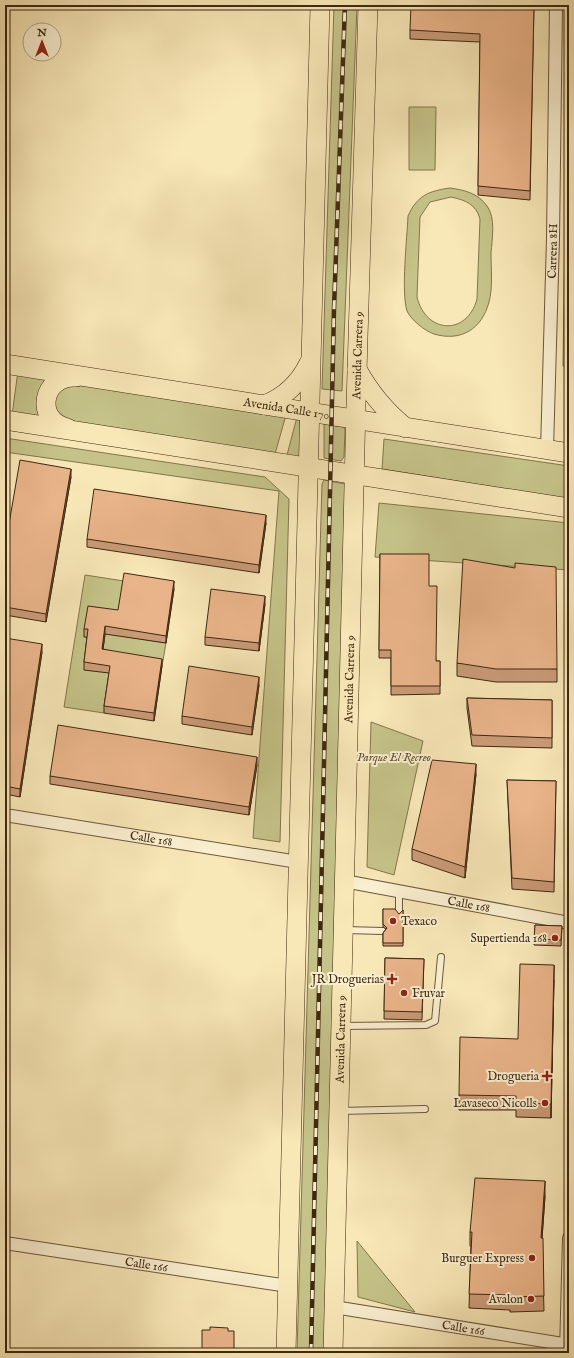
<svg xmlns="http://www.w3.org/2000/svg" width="574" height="1358" viewBox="0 0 574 1358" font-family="'IM FELL English',serif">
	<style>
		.green { fill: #c5c389; stroke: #82764c; fill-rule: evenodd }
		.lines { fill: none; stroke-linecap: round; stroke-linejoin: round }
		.service-casing { stroke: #6d583a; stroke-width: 8 }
		.minor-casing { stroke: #6d583a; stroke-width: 14 }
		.primary-casing { stroke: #3f2810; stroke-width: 20 }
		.service { stroke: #faefd0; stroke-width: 6 }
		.minor { stroke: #faefd0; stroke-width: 12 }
		.primary { stroke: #f8e7b7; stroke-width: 19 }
		.rail-casing { stroke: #3f2810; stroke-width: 4.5 }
		.rail { stroke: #faefd0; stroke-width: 3; stroke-dasharray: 9; stroke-linecap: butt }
		.wall { fill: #c99b77; stroke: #3f2810 }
		.shaded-wall { fill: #a47e61; stroke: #3f2810 }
		.building { fill: #eab48a; stroke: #3f2810 }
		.poi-dot { fill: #8f2418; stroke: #faefd0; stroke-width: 1.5 }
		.labels { text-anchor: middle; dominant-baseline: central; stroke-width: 4; stroke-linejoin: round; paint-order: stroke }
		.street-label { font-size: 12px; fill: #3f2810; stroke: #faefd0 }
		.park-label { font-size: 12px; font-style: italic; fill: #604f2e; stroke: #faefd0 }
		.poi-label { font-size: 12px; fill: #3f2810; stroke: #faefd0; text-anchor: end }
	</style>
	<rect width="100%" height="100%" fill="#f8e7b7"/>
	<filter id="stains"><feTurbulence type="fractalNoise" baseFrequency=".005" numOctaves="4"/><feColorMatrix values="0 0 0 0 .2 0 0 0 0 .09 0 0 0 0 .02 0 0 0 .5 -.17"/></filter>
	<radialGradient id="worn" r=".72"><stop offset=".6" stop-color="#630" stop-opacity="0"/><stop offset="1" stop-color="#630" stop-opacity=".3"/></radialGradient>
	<path class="green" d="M 334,5 L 357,5 L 342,391 L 322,389 Z
		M 568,5 L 569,5 L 569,367 L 563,366 Z
		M 409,107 L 436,107 L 435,170 L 409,170 Z
		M 450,188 C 464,190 478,193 487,206 C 496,218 492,239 491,253 C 491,269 493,288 489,302 C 482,329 461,342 434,334 C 425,331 411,320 407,311 C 401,291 407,239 408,216 C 417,196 428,191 450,188 ZM 451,197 C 465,200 476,204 480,219 L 477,299 C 467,336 426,334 417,297 L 420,217 L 430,202 Z
		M 18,371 L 48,376 C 36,392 38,400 42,419 L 12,415 Z
		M 59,385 L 89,386 L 286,415 L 275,454 L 62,421 L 58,418 L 52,394 Z
		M 297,417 L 300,418 L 301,454 L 298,457 L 287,455 Z
		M 324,424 L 344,427 L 345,429 L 344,457 L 341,461 L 324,458 Z
		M 5,438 L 265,477 L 289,499 L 280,842 L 253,838 L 279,491 L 5,452 Z
		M 384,439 L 569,466 L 569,499 L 382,469 Z
		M 324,480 L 345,484 L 324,1353 L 297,1353 L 322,484 Z
		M 379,503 L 569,523 L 569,570 L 375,557 Z
		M 85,575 L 124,581 L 115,635 L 166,643 L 162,666 L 113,659 L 104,713 L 64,707 ZM 107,616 L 96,671 L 84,670 L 93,638 L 85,637 Z
		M 371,722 L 423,741 L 394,875 L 367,867 Z
		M 357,1241 L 415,1312 L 358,1297 Z"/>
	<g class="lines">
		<g class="service-casing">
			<path id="service" d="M 399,912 L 399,890
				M 345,930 L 383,931
				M 342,1026 L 426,1025 L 435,1021 L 441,957
				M 340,1111 L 425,1109"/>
		</g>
		<g class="minor-casing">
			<g id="minor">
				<path id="s1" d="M 547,450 L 553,238 L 556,5"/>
				<path id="s2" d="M 5,815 L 298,862"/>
				<path id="s3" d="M 344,881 L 569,923"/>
				<path id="s4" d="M 5,1243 L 288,1286"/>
				<path id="s5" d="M 334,1307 L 569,1345"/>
				<path d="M 566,1352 L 569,1238"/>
			</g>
		</g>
		<g class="primary-casing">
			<g id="primary">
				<path id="s6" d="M 5,364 L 569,453"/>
				<path d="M 357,369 C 370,393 385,411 406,428"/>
				<path d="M 264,405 C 285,397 299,384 309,363"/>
				<path d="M 5,420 L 569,508"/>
				<path d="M 67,428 C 34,420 42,375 76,377"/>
				<path d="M 286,1353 L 320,5"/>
				<path id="s7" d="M 333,1353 L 356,405 L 368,5"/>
			</g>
		</g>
		<use href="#service" class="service"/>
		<use href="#minor" class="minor"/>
		<use href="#primary" class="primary"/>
		<g class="rail-casing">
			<path id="rail" d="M 311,1353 L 334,309 L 345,5"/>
		</g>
		<use href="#rail" class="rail"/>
	</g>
	<path class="wall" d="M 534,5 L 530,200 L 478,195 L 480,42 L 410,39 L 410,30 Z
		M 71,477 L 46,622 L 5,615 L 5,547 Z
		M 266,523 L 259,573 L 87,547 L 87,539 Z
		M 380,554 L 429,586 L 436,661 L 440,661 L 440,694 L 391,695 L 391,658 L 379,658 Z
		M 174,589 L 166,643 L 105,634 L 103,649 L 162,666 L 154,721 L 104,713 L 104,706 L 109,673 L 84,670 L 84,662 L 87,637 L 84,637 L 84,629 Z
		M 265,604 L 259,651 L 205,645 L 205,637 Z
		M 5,638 L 42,652 L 20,797 L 5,794 Z
		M 457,663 L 557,669 L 557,682 L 496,682 L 457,676 Z
		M 259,685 L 252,735 L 182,724 L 182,716 Z
		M 467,698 L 552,700 L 552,748 L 472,746 L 467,708 Z
		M 257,765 L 249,815 L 50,784 L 50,776 Z
		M 476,774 L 465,878 L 412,860 L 412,849 Z
		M 507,780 L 556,781 L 554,892 L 512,889 Z
		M 383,909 L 399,914 L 403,910 L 403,946 L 383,946 L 383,933 L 386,929 L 383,927 Z
		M 535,925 L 562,926 L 561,946 L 534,945 Z
		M 385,958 L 424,959 L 422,1020 L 384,1019 Z
		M 554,980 L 551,1118 L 516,1117 L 516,1110 L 459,1110 L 459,1095 L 518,1039 Z
		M 545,1196 L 542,1238 L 544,1311 L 510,1312 L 510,1310 L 469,1308 L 471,1246 L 470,1246 L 470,1232 Z"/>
	<path class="shaded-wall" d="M 71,469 L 71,477 L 46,622 L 46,614 Z
		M 266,515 L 266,523 L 259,573 L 259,565 Z
		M 174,581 L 174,589 L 166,643 L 166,636 Z
		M 265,596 L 265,604 L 259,651 L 259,643 Z
		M 105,626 L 105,634 L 102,657 L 102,649 Z
		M 42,644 L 42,652 L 20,797 L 20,789 Z
		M 162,659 L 162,666 L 154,721 L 154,713 Z
		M 259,677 L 259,685 L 252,735 L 252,727 Z
		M 257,757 L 257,765 L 249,815 L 249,807 Z
		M 476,764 L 476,774 L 465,878 L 465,867 Z
		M 554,965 L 554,980 L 551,1118 L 551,1104 Z
		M 545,1181 L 545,1196 L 541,1253 L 541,1238 Z"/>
	<path class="building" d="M 411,5 L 534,5 L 530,191 L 478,186 L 480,34 L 410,30 Z
		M 20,460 L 71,469 L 46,614 L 5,607 L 5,547 Z
		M 94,489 L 266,515 L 259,565 L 87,539 Z
		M 380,554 L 429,554 L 429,586 L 437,586 L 436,661 L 440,661 L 440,686 L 391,686 L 391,650 L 379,650 Z
		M 463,559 L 515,568 L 515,563 L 556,567 L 557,669 L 496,669 L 457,663 Z
		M 124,573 L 174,581 L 166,636 L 105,626 L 102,649 L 162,659 L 154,713 L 104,706 L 110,666 L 84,662 L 88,629 L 84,629 L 88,606 L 118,610 Z
		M 211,589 L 265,596 L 259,643 L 205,637 Z
		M 5,638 L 42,644 L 20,789 L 5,786 Z
		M 189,666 L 259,677 L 252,727 L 182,716 Z
		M 467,698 L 552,700 L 552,738 L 472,735 Z
		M 58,725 L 257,757 L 249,807 L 50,776 Z
		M 432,760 L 476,764 L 465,867 L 412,849 Z
		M 507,780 L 556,781 L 554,882 L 512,878 Z
		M 383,909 L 395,909 L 399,914 L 403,910 L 403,943 L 383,943 L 383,933 L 387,928 L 383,924 Z
		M 535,925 L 562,926 L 561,940 L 534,939 Z
		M 385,958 L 424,959 L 422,1012 L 384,1011 Z
		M 520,964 L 554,965 L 551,1104 L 516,1103 L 516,1096 L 459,1095 L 460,1037 L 518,1039 Z
		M 475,1178 L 545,1181 L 541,1238 L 543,1238 L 544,1296 L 510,1297 L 510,1295 L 469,1294 L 472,1232 L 470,1232 Z
		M 210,1327 L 228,1328 L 228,1331 L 234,1331 L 234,1353 L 202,1353 L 202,1330 L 210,1330 Z"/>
	<g class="poi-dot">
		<circle cx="393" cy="921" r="4"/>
		<circle cx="555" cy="938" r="4"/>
		<path d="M390 973h4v4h4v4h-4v4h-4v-4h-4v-4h4z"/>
		<circle cx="404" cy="993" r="4"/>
		<path d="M545 1070h4v4h4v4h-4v4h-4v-4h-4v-4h4z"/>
		<circle cx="545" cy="1103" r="4"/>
		<circle cx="532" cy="1258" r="4"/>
		<circle cx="531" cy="1299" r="4"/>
	</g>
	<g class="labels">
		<g class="street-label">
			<text stroke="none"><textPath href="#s1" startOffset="199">Carrera 8H</textPath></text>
			<text stroke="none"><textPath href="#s7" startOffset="998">Avenida Carrera 9</textPath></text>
			<text stroke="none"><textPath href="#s6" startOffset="285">Avenida Calle 170</textPath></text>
			<text stroke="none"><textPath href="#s7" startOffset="674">Avenida Carrera 9</textPath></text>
			<text stroke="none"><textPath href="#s2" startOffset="148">Calle 168</textPath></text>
			<text stroke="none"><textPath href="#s3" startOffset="127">Calle 168</textPath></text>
			<text stroke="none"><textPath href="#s7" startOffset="314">Avenida Carrera 9</textPath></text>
			<text stroke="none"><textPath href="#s4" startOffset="143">Calle 166</textPath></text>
			<text stroke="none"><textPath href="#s5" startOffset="131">Calle 166</textPath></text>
		</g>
		<g class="park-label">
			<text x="394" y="757">Parque El Recreo</text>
		</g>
		<g class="poi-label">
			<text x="401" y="921" text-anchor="start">Texaco</text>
			<text x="547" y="938">Supertienda 168</text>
			<text x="384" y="979">JR Droguerias</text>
			<text x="412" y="993" text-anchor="start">Fruvar</text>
			<text x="539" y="1076">Drogueria</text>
			<text x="537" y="1103">Lavaseco Nicolls</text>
			<text x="524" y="1258">Burguer Express</text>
			<text x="523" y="1299">Avalon</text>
		</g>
	</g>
	<rect width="574" height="1358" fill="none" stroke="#f8e7b7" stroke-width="20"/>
	<rect x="6" y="6" width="562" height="1346" fill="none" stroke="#3f2810" stroke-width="2"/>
	<rect x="10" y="10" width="554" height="1338" fill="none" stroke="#3f2810"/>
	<g transform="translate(42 42)"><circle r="19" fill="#faefd0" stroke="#af9f83"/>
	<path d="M0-3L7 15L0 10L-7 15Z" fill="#8f2418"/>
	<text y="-6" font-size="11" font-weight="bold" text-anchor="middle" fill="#3f2810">N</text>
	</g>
	<rect width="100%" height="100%" filter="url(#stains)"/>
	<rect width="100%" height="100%" fill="url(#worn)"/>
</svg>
